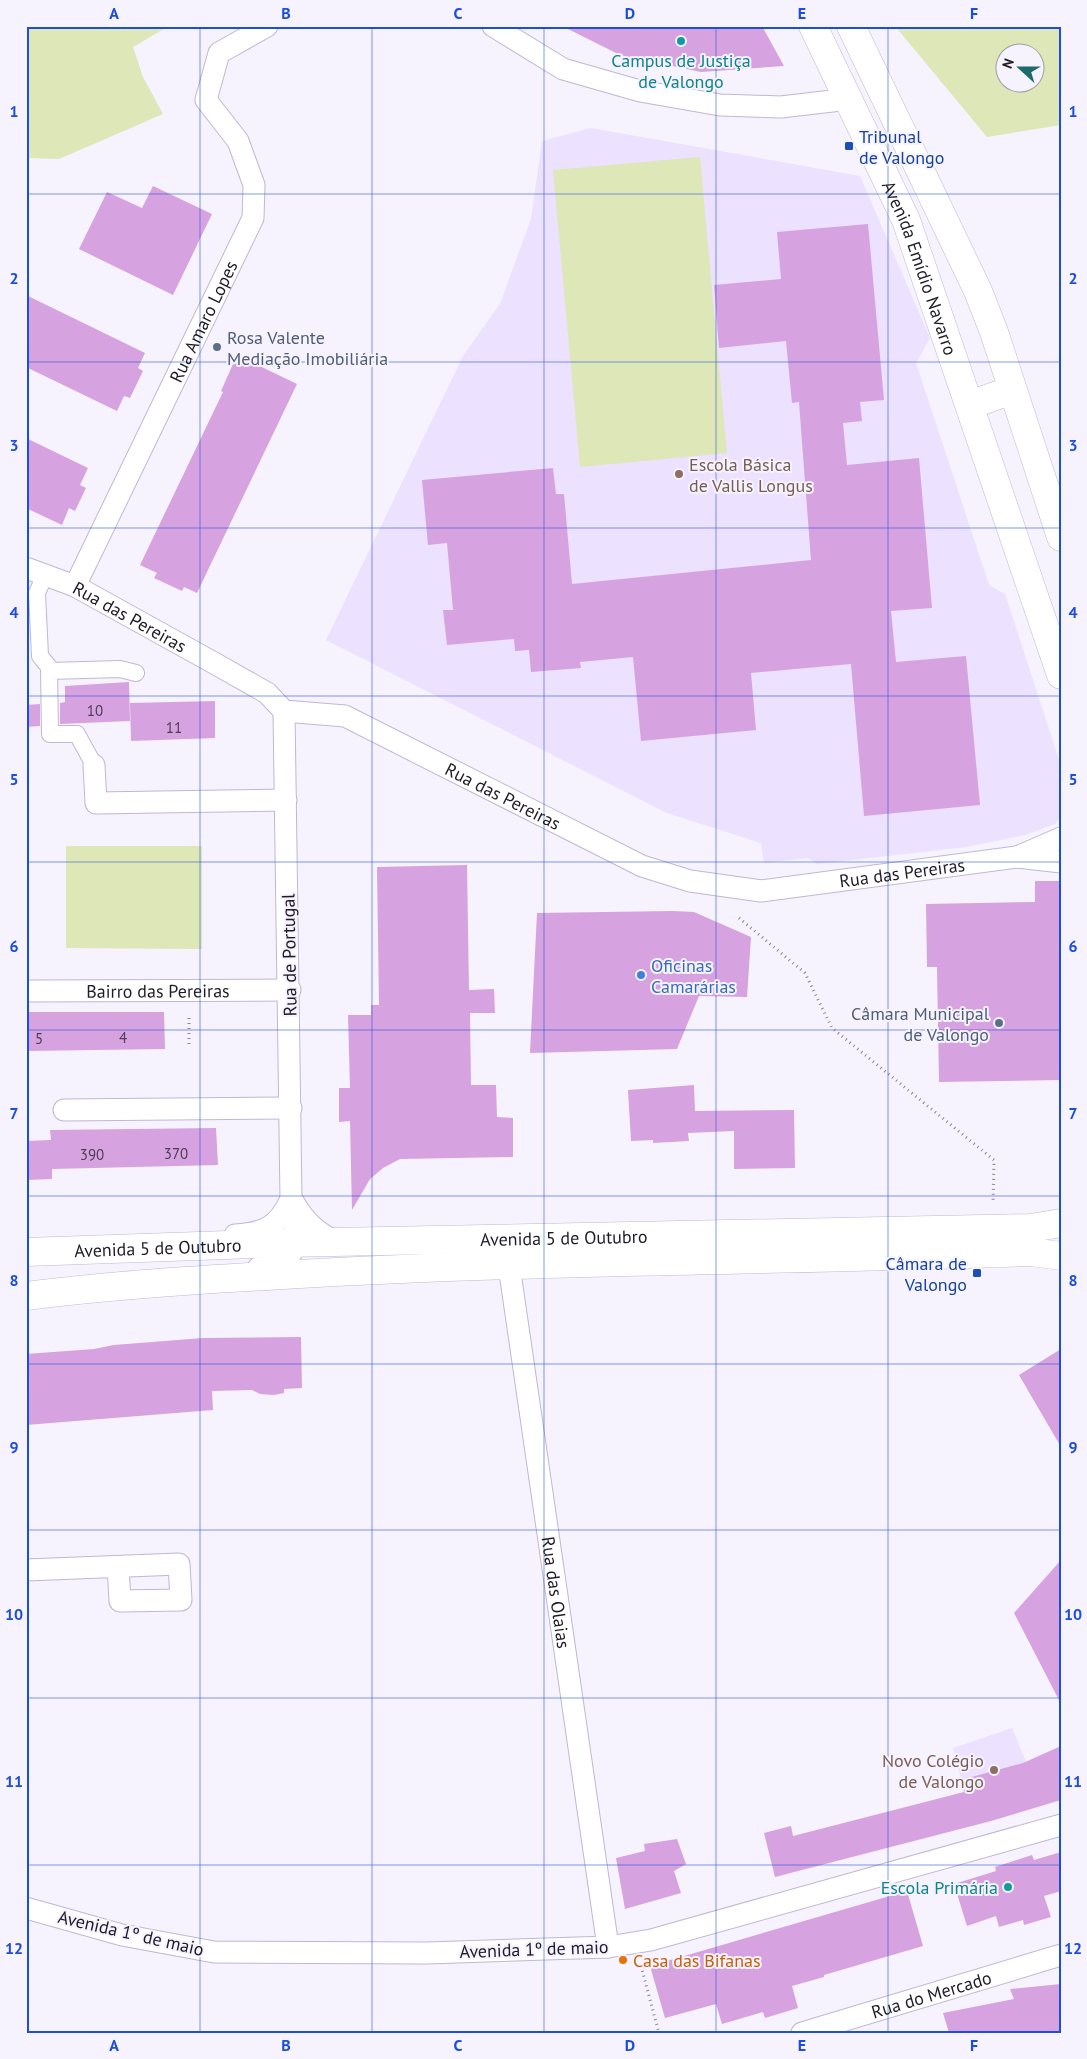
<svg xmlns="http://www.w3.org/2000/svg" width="1087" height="2059" viewBox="0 0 1087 2059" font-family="'PT Sans',sans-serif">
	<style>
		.built { fill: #ece1ff }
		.green { fill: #dee7b8; fill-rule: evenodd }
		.building { fill: #d6a2e0 }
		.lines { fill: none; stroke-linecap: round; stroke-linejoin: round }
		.pedestrian-casing { stroke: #c1b7d3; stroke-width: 18 }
		.minor-casing { stroke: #c1b7d3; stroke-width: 23 }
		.secondary-casing { stroke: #c1b7d3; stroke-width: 29 }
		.path { stroke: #8b8792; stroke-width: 3; stroke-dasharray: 1 4; stroke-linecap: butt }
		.pedestrian { stroke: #fff; stroke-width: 16 }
		.minor { stroke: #fff; stroke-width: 21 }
		.secondary { stroke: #fff; stroke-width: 28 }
		.grid { fill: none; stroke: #1d4ed8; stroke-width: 1; stroke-opacity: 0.55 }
		.culture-dot { fill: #0f9aa8; stroke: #f6f2fe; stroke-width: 2 }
		.transit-dot { fill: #1a4fb4; stroke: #f6f2fe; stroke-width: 2 }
		.service-dot { fill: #5c6f8a; stroke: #f6f2fe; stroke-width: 2 }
		.education-dot { fill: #8d6e63; stroke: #f6f2fe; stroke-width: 2 }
		.shop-dot { fill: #3f7fe0; stroke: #f6f2fe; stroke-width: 2 }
		.food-dot { fill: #e8710a; stroke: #f6f2fe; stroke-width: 2 }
		.labels { text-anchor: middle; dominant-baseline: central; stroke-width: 4; stroke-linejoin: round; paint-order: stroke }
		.number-label { font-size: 15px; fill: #4d3d54 }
		.culture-label { font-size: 18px; fill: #0d838f; stroke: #f6f2fe }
		.transit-label { font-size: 18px; fill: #164399; stroke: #f6f2fe; text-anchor: start }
		.street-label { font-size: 18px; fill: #1f1b26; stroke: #f6f2fe }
		.service-label { font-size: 18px; fill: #4e5e75; stroke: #f6f2fe; text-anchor: start }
		.education-label { font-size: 18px; fill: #785e54; stroke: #f6f2fe; text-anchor: start }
		.shop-label { font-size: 18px; fill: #366cbe; stroke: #f6f2fe; text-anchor: start }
		.food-label { font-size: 18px; fill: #c56008; stroke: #f6f2fe; text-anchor: start }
		.neatline { fill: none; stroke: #1d4ed8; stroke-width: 2 }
		.grid-label { font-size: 16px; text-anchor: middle; font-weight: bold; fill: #1d4ed8 }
	</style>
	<rect width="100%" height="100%" fill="#f6f2fe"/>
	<path class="built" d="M 591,128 L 860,176 L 930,338 L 916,363 L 989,585 L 1005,594 L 1061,766 L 1061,817 L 1055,824 L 1025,835 L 966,847 L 817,864 L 808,858 L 764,863 L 761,843 L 667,813 L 326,640 L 463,356 L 500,304 L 531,219 L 542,141 Z
		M 1012,1728 L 1044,1804 L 973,1826 L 953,1748 Z"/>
	<path class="green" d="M 26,26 L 169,26 L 133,47 L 143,77 L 163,114 L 59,159 L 26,158 Z
		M 895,26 L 1061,26 L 1061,125 L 987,137 ZM 1034,52 L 1034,82 L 1004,82 L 1004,52 Z
		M 700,157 L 727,453 L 580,467 L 553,170 Z
		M 66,846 L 202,846 L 202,949 L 66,948 Z"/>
	<path class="building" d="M 562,26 L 762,26 L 784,66 L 701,72 L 620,55 Z
		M 153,186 L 212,214 L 173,295 L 79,249 L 107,192 L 142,208 Z
		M 868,224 L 884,400 L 860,402 L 862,421 L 843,423 L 847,465 L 919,458 L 932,608 L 891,611 L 896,662 L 966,656 L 980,805 L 864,816 L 851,664 L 751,673 L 756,730 L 641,741 L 633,657 L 580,662 L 581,668 L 531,672 L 529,650 L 515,651 L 514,639 L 447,645 L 443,610 L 453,610 L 447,543 L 428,545 L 422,480 L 553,468 L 556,494 L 564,494 L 572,584 L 811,560 L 799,402 L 792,403 L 786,341 L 719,348 L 714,285 L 781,279 L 777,232 Z
		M 26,295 L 145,353 L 138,368 L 143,371 L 130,398 L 124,396 L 117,411 L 26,367 Z
		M 237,355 L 297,384 L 197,593 L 184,587 L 182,591 L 154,578 L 157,573 L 140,565 L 223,392 L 221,391 Z
		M 26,438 L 88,468 L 80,485 L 86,488 L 75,511 L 69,508 L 62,525 L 26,508 Z
		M 129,682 L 130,721 L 60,724 L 60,703 L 65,702 L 65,686 Z
		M 215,701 L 215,738 L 131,741 L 130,703 Z
		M 40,704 L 40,726 L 26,727 L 26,705 Z
		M 467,865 L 469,990 L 494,989 L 495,1013 L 470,1013 L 471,1085 L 496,1085 L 497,1117 L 513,1118 L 513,1157 L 400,1159 L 383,1168 L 370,1179 L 352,1210 L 350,1121 L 339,1122 L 339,1088 L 350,1088 L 348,1015 L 371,1015 L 371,1005 L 379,1005 L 377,867 Z
		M 1035,881 L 1061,881 L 1061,1080 L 939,1082 L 937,967 L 927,967 L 926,904 L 1035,902 Z
		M 673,911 L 694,912 L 751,937 L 747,997 L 699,996 L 677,1049 L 530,1053 L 537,913 Z
		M 26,1012 L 164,1012 L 165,1049 L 26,1051 Z
		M 694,1085 L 695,1111 L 794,1110 L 795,1168 L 734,1169 L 734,1131 L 688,1133 L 689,1141 L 653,1143 L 653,1140 L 631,1141 L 628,1090 Z
		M 216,1128 L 218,1165 L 52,1169 L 52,1179 L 26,1180 L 26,1141 L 51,1140 L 50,1130 Z
		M 301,1337 L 302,1388 L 284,1389 L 284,1393 L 274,1395 L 260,1394 L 252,1390 L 212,1391 L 213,1410 L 26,1425 L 26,1354 L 94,1349 L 114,1345 L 203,1338 Z
		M 1061,1349 L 1061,1447 L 1019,1375 Z
		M 1061,1560 L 1061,1704 L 1014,1613 Z
		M 1061,1746 L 1061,1800 L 991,1821 L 775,1877 L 764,1833 L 791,1826 L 793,1836 L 964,1792 L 961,1780 L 1023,1763 Z
		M 677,1839 L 686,1864 L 674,1871 L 681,1893 L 625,1909 L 616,1858 L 645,1851 L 644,1844 Z
		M 1061,1852 L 1061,1891 L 1044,1896 L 1051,1917 L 1024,1925 L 1023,1920 L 999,1927 L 996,1916 L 967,1926 L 954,1884 L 996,1871 L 995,1867 L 1032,1855 L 1034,1860 Z
		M 907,1891 L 923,1946 L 824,1975 L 824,1977 L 792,1986 L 798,2008 L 765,2018 L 763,2012 L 722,2024 L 716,2004 L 665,2018 L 650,1966 Z
		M 1061,1984 L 1061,2033 L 949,2033 L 943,2013 L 1014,1999 L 1010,1989 Z"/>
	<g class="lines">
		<g class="pedestrian-casing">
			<path id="pedestrian" d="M 45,575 L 37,593 L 40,656 L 49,667 L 50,734 L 77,734 L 94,765
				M 49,671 L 120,669 L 136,673"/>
		</g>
		<g class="minor-casing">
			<g id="minor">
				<path d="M 493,26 L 563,69 L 640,91 L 720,105 L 781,107 L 849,99"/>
				<path id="s1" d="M 26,568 L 75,586 L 214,663 L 267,693 L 284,711 L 345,716 L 642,866 L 690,881 L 761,891 L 1017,857 L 1061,862"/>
				<path id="s2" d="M 75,586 L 253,218 L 254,185 L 238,141 L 206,100 L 219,53 L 267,26"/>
				<path d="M 94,765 L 96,803 L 286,800"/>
				<path d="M 1017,857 L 1061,838"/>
				<path id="s3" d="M 26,991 L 290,990"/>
				<path d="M 64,1110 L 291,1108"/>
				<path d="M 293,1201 C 304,1221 317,1233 337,1242"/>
				<path d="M 235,1235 C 265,1233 278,1227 291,1199"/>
				<path id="s4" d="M 507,1252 L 608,1947"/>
				<path d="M 258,1268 C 305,1266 296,1234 291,1199 L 284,711"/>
				<path d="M 26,1570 L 179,1564 L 181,1600 L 120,1601 L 118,1567"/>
				<path d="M 26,1908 L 122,1935 L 214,1952 L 427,1953 L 608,1947 L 651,1940 L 1061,1825"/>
				<path id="s5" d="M 802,2033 L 1061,1955"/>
			</g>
		</g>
		<g class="secondary-casing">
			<g id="secondary">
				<path id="s6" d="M 813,26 L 906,220 L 1061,675"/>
				<path d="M 851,26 L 978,291 L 994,332 L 1061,537"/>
				<path d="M 970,405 L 1012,390"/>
				<path id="s7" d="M 26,1252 L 283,1243 L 1031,1228 L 1061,1223"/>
				<path d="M 26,1296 C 112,1285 197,1280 283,1275 C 532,1260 781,1261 1031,1252 L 1061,1256"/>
			</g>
		</g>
		<path class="path" d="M 739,918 L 805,973 L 832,1028 L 994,1160 L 993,1203
			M 189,1044 L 189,1015
			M 641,1966 L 659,2033"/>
		<use href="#pedestrian" class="pedestrian"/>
		<use href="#minor" class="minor"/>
		<use href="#secondary" class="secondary"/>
	</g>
	<path class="grid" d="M 200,26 L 200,2033M 372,26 L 372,2033M 544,26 L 544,2033M 716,26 L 716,2033M 888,26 L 888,2033M 26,194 L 1061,194M 26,362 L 1061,362M 26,528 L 1061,528M 26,696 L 1061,696M 26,862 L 1061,862M 26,1030 L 1061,1030M 26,1196 L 1061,1196M 26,1364 L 1061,1364M 26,1530 L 1061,1530M 26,1698 L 1061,1698M 26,1865 L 1061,1865"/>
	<g class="culture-dot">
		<circle cx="681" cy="41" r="5"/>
		<circle cx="1008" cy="1887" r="5"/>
	</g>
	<g class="transit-dot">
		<rect x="844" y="141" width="10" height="10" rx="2.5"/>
		<rect x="972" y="1268" width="10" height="10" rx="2.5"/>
	</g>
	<g class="service-dot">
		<circle cx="217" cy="347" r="5"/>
		<circle cx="999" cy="1023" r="5"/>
	</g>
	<g class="education-dot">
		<circle cx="679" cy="474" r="5"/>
		<circle cx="994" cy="1770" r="5"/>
	</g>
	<circle class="shop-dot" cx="641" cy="975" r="5"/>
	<circle class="food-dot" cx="623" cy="1960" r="5"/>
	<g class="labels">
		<g class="number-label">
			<text x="95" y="710">10</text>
			<text x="174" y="727">11</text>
			<text x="123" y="1037">4</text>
			<text x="39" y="1038">5</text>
			<text x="176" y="1153">370</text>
			<text x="92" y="1154">390</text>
		</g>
		<g class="culture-label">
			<text x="681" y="60">Campus de Justiça<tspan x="681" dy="21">de Valongo</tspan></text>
			<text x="998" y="1887" text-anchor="end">Escola Primária</text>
		</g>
		<g class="transit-label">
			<text x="859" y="136">Tribunal<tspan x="859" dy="21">de Valongo</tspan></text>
			<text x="967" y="1263" text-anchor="end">Câmara de<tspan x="967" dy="21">Valongo</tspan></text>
		</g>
		<g class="street-label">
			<text stroke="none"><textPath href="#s6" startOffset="265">Avenida Emídio Navarro</textPath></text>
			<text stroke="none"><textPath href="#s2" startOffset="294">Rua Amaro Lopes</textPath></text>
			<text stroke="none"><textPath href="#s1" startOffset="115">Rua das Pereiras</textPath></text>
			<text stroke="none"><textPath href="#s1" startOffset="535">Rua das Pereiras</textPath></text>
			<text stroke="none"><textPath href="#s1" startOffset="955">Rua das Pereiras</textPath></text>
			<text transform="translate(289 955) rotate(-91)">Rua de Portugal</text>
			<text stroke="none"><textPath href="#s3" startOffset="132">Bairro das Pereiras</textPath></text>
			<text stroke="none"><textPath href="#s7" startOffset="538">Avenida 5 de Outubro</textPath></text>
			<text stroke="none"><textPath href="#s7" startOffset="132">Avenida 5 de Outubro</textPath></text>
			<text stroke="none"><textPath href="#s4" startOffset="344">Rua das Olaias</textPath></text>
			<text transform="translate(131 1933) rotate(13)">Avenida 1º de maio</text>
			<text transform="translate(534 1949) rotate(-2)">Avenida 1º de maio</text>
			<text stroke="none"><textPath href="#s5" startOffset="135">Rua do Mercado</textPath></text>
		</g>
		<g class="service-label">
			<text x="227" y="337">Rosa Valente<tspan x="227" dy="21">Mediação Imobiliária</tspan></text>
			<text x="989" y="1013" text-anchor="end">Câmara Municipal<tspan x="989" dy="21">de Valongo</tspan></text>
		</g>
		<g class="education-label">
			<text x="689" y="464">Escola Básica<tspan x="689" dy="21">de Vallis Longus</tspan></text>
			<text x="984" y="1760" text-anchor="end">Novo Colégio<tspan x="984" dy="21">de Valongo</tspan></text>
		</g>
		<g class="shop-label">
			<text x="651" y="965">Oficinas<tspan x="651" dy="21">Camarárias</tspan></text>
		</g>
		<g class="food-label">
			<text x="633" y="1960">Casa das Bifanas</text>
		</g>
	</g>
	<rect width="1087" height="2059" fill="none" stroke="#f6f2fe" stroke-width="55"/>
	<g transform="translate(1020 68) rotate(291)"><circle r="24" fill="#f6f2fe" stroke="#a09ca8"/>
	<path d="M0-4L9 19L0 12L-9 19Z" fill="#1e6a6b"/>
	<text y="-8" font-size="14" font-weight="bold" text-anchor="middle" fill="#1f1b26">N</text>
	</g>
	<rect x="28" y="28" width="1032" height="2004" class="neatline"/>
	<g class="grid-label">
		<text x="114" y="19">A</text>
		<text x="286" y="19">B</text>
		<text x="458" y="19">C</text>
		<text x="630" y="19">D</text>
		<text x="802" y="19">E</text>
		<text x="974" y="19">F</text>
		<text x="14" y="117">1</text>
		<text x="1073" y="117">1</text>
		<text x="14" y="284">2</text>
		<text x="1073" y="284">2</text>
		<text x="14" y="451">3</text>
		<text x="1073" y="451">3</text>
		<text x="14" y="618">4</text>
		<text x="1073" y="618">4</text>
		<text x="14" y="785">5</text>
		<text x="1073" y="785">5</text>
		<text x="14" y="952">6</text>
		<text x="1073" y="952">6</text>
		<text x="14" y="1119">7</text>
		<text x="1073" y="1119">7</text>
		<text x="14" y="1286">8</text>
		<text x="1073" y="1286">8</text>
		<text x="14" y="1453">9</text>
		<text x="1073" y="1453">9</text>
		<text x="14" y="1620">10</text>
		<text x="1073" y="1620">10</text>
		<text x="14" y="1787">11</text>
		<text x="1073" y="1787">11</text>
		<text x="14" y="1954">12</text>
		<text x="1073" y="1954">12</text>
		<text x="114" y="2051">A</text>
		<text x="286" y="2051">B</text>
		<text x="458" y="2051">C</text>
		<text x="630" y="2051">D</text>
		<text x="802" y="2051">E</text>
		<text x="974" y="2051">F</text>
	</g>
</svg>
